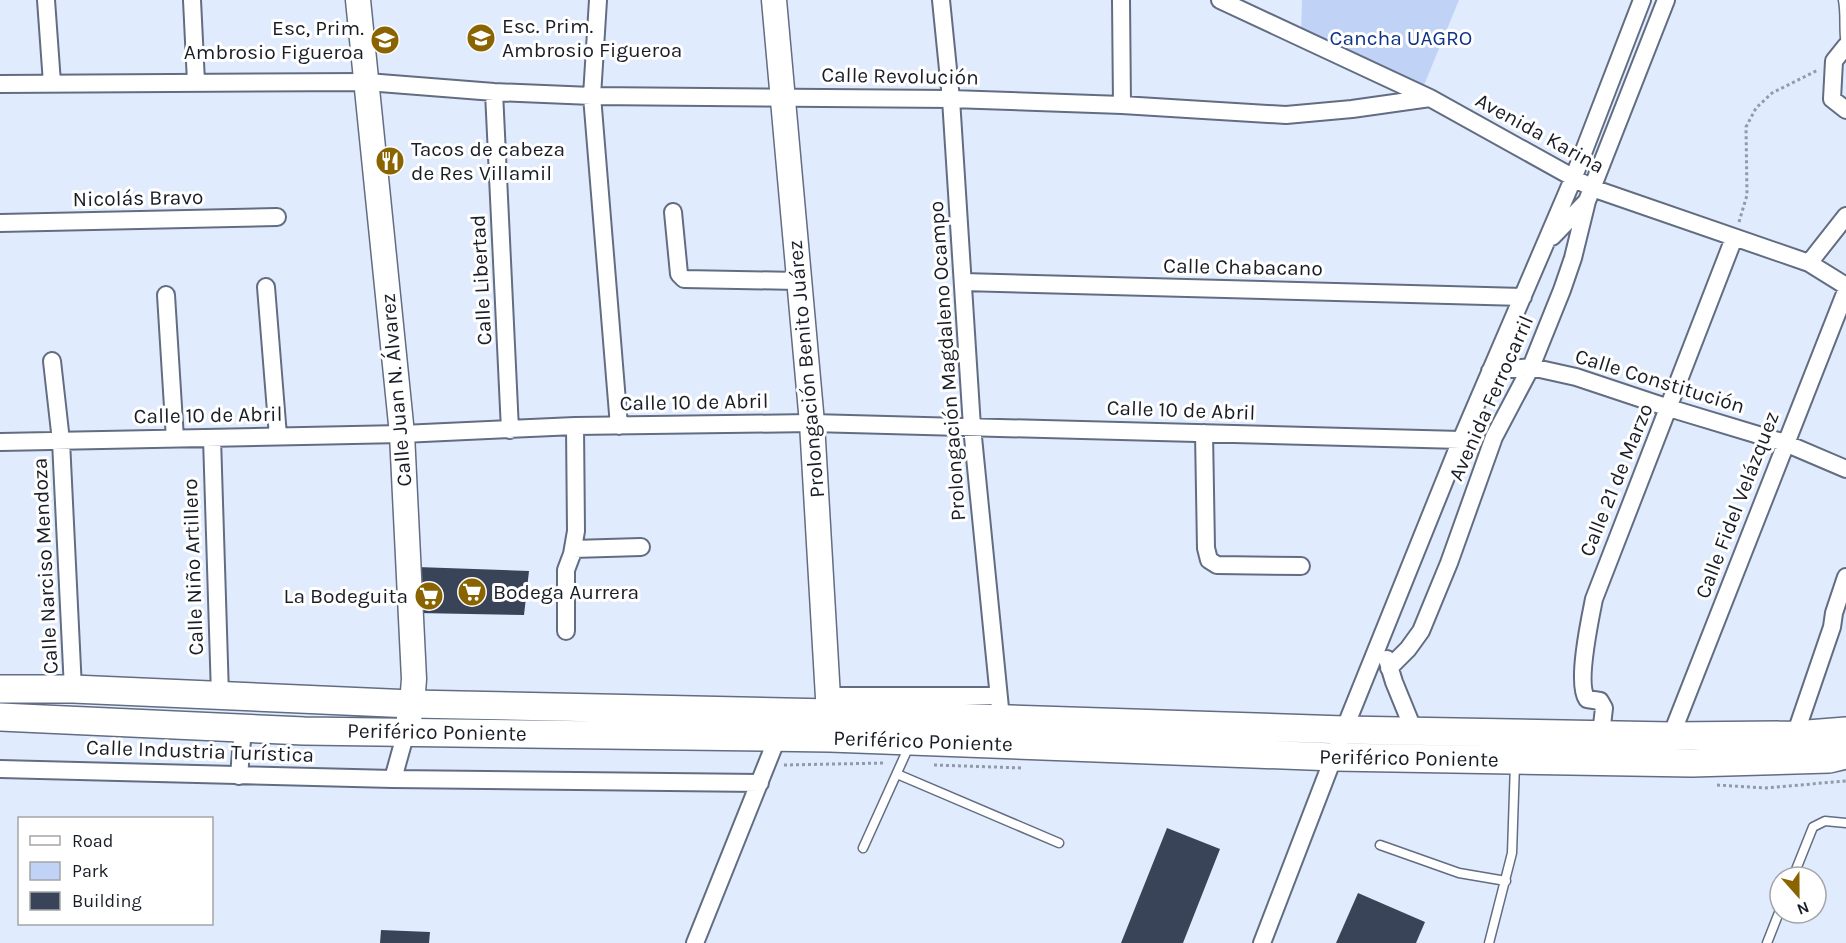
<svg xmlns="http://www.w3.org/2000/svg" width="1846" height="943" viewBox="0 0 1846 943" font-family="Karla,sans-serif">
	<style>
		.green { fill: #c0d3f6 }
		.building { fill: #3a4458 }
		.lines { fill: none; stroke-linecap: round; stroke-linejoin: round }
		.lane-casing { stroke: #626d82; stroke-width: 11 }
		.street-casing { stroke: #626d82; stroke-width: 20 }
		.secondary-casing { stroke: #626d82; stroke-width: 27 }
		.primary-casing { stroke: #626d82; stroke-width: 30 }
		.path { stroke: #929aa9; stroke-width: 3; stroke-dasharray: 3 3; stroke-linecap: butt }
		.lane { stroke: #fff; stroke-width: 8 }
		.street { stroke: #fff; stroke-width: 16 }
		.secondary { stroke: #fff; stroke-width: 24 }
		.primary { stroke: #fff; stroke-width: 27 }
		.labels { text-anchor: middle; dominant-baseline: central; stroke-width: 6; stroke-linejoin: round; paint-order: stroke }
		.poi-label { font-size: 21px; fill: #191d26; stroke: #fff; text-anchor: start }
		.park-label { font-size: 21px; fill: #0f3383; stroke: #fff }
		.street-label { font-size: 21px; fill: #191d26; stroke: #fff }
	</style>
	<rect width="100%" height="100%" fill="#e0ebfe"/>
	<path class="green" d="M 1302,0 L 1459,0 L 1422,90 L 1301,33 Z"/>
	<path class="building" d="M 417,567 L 529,571 L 524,615 L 418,613 Z
		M 1167,828 L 1220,849 L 1183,943 L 1121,943 Z
		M 1358,893 L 1425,922 L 1416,943 L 1336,943 Z
		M 381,930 L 430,932 L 429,943 L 380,943 Z"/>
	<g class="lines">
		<g class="lane-casing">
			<path id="lane" d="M 1843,0 C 1846,16 1843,29 1846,46
				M 897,774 L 1059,843
				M 1380,845 L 1459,873 L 1506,881
				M 863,848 L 910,744
				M 1793,877 L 1813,827 L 1825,821 L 1846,823
				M 1489,943 L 1512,853 L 1515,763
				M 1767,943 L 1780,910"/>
		</g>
		<g class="street-casing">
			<path id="street" d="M 46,0 L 52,83
				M 192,0 L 196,82
				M 598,0 L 592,96 L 619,426
				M 941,0 L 951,99 L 972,427 L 1001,718
				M 1121,0 L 1122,105
				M 1220,0 L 1430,98 L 1592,188 L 1809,263 L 1846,286
				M 1846,46 L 1834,61 L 1832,99 L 1846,110
				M 0,84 L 367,82 L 494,92 L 592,96 L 951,99 L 1122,105 L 1286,115 L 1352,109 L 1430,98
				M 494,92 L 510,430
				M 673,212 L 679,274 L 684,279 L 798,281
				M 0,223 L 277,217
				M 1552,237 L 1587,201 L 1666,0
				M 1809,263 L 1846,216
				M 963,282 L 1523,297
				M 266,287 L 278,436
				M 166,295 L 175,439
				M 52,361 L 61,441 L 73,689
				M 1490,371 L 1531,367 L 1576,377 L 1669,408 L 1785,443 L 1846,469
				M 1204,433 L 1206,548 L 1209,560 L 1217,565 L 1301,566
				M 212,438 L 220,695
				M 0,442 L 402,434 L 575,426 L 812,423 L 1461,440
				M 573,549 L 641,547
				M 566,631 L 566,570 L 572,554 L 576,531 L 575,426
				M 1387,659 L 1394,682 L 1414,731
				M 1389,668 L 1408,649 L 1421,631 L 1449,563 L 1494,437 L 1531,367 L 1562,290 L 1573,258 L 1587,201
				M 829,696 L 998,696
				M 1601,734 L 1604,708 L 1600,701 L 1587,699 C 1576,684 1590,619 1594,599 L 1734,238
				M 1795,735 L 1832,627 L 1834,613 L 1846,577
				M 1671,736 L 1846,291
				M 0,769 L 393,779 L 760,783
				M 239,776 L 243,728
				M 393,779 L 406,732
				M 695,943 L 780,731
				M 1262,943 L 1344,730 L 1461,440 L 1573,179 L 1642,0"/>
		</g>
		<g class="secondary-casing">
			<path id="secondary" d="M 358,0 L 402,434 L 414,679 L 412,704 L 408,724
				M 774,0 L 812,423 L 830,732"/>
		</g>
		<g class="primary-casing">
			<path id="primary" d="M 0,689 L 73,689 L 412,704 L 830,713 L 1344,730 L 1671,736 L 1795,735 L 1846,731
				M 0,717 L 304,731 L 830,738 L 1335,757 L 1692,763 L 1829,759 L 1846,755"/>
		</g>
		<path class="path" d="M 1739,222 L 1747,195 L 1746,127 L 1756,108 L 1772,93 L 1818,70
			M 784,765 L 885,763
			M 934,765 L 1023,768
			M 1717,785 L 1765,788 L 1846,781"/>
		<use href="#lane" class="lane"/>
		<use href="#street" class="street"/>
		<use href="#secondary" class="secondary"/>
		<use href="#primary" class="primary"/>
	</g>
	<defs>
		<g id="school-disc" transform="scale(1.5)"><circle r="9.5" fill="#896401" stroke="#fff"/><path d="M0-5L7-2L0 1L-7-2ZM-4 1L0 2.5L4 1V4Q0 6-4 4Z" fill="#fff"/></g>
		<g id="restaurant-disc" transform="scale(1.5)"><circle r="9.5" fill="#896401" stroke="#fff"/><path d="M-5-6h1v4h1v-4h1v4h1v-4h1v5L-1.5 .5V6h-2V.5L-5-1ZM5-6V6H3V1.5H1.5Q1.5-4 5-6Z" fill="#fff"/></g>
		<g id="supermarket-disc" transform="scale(1.5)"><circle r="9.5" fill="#896401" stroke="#fff"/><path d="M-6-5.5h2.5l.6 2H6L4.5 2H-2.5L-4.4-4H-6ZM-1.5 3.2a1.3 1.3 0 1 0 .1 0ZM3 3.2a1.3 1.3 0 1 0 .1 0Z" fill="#fff"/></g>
	</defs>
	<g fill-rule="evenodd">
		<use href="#school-disc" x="481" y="38"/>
		<use href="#school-disc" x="385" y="40"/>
		<use href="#restaurant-disc" x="390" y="161"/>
		<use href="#supermarket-disc" x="472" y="592"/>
		<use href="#supermarket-disc" x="429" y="596"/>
	</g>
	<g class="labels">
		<g class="poi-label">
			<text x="502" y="26">Esc. Prim.<tspan x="502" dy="24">Ambrosio Figueroa</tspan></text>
			<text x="364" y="28" text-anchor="end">Esc, Prim.<tspan x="364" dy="24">Ambrosio Figueroa</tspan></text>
			<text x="411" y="149">Tacos de cabeza<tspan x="411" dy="24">de Res Villamil</tspan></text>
			<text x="493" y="592">Bodega Aurrera</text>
			<text x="408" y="596" text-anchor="end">La Bodeguita</text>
		</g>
		<g class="park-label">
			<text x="1401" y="38">Cancha UAGRO</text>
		</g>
		<g class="street-label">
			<text transform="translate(900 76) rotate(1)">Calle Revolución</text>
			<text transform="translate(1540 133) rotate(29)">Avenida Karina</text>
			<text transform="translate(138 198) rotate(-1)">Nicolás Bravo</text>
			<text transform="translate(1243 267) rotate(1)">Calle Chabacano</text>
			<text transform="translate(481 280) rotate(-93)">Calle Libertad</text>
			<text transform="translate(947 361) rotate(-94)">Prolongación Magdaleno Ocampo</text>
			<text transform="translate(806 369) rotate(-95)">Prolongación Benito Juárez</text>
			<text transform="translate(1660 381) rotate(17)">Calle Constitución</text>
			<text transform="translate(396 390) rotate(-95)">Calle Juan N. Álvarez</text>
			<text transform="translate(1491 398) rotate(-66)">Avenida Ferrocarril</text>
			<text transform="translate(694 402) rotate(-1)">Calle 10 de Abril</text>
			<text transform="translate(1181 410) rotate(2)">Calle 10 de Abril</text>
			<text transform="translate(208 415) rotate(-1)">Calle 10 de Abril</text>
			<text transform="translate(1616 480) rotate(-68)">Calle 21 de Marzo</text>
			<text transform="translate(1737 505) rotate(-69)">Calle Fidel Velázquez</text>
			<text transform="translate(45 566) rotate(-93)">Calle Narciso Mendoza</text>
			<text transform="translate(193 567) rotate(-92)">Calle Niño Artillero</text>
			<text transform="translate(437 732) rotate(1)">Periférico Poniente</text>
			<text transform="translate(923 741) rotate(2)">Periférico Poniente</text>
			<text transform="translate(200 751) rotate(2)">Calle Industria Turística</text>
			<text transform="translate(1409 758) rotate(1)">Periférico Poniente</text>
		</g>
	</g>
	<rect x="18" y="817" width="195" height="108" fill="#ffffff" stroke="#a3a5a8" stroke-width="1.5"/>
	<rect x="30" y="836" width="30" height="9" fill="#ffffff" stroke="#a3a5a8" stroke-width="1.5"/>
	<text x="72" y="847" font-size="18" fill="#191d26">Road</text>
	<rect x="30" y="862" width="30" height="18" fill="#c0d3f6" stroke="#a3a5a8" stroke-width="1.5"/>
	<text x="72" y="877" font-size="18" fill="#191d26">Park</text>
	<rect x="30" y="892" width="30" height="18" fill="#3a4458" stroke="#a3a5a8" stroke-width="1.5"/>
	<text x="72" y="907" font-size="18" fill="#191d26">Building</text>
	<g transform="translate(1798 895) rotate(159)"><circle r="28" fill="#ffffff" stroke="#a3a5a8" stroke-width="1.5"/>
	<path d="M0-4.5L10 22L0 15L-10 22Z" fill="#896401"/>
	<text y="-9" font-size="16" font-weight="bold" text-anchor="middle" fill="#191d26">N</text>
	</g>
</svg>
